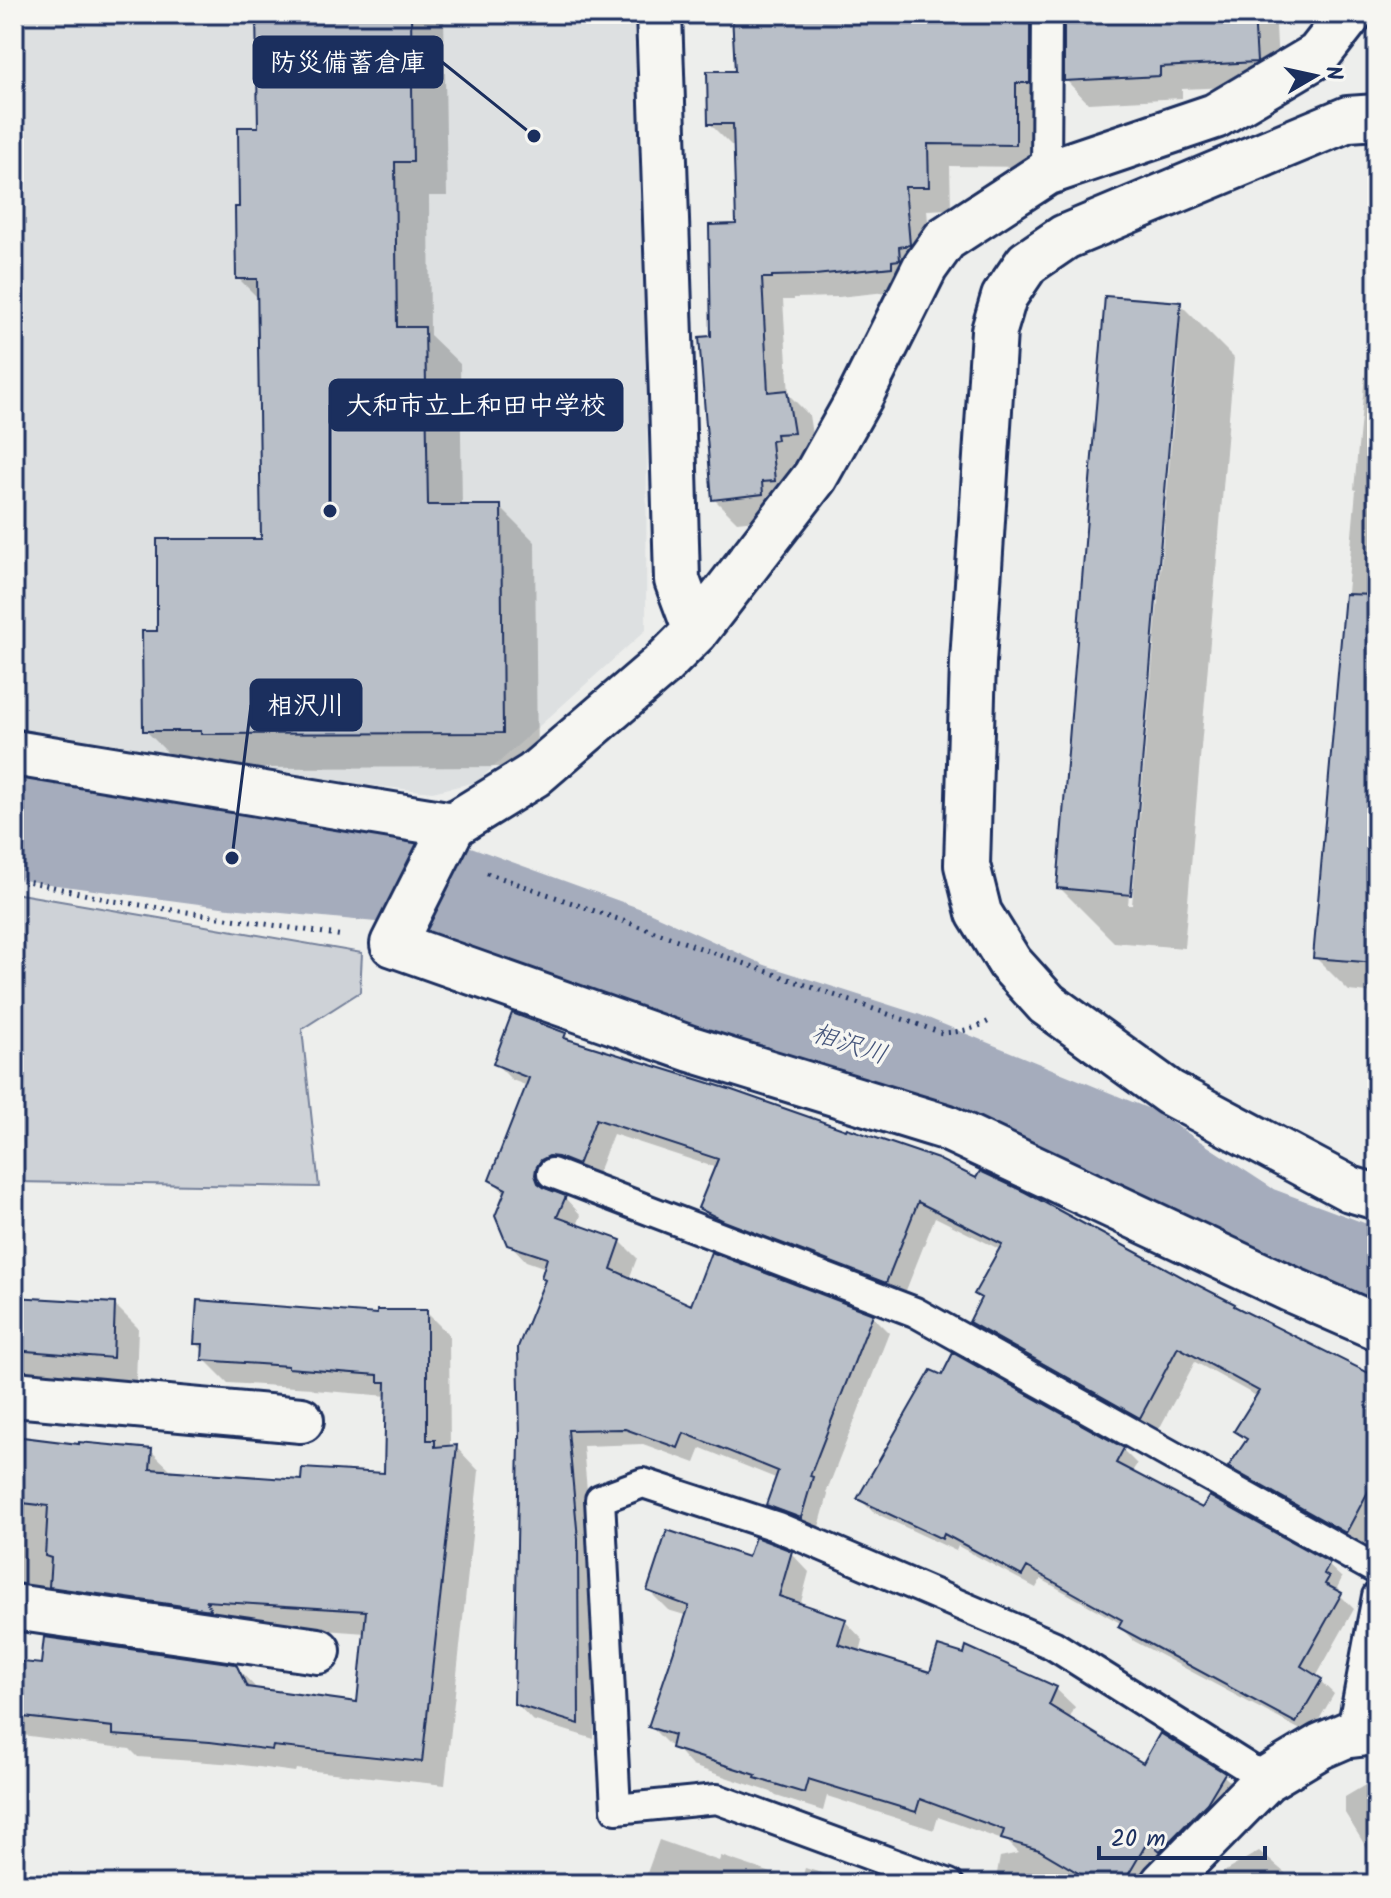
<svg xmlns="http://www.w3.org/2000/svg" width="1391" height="1898" viewBox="0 0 1391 1898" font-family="Kalam,'Klee One',sans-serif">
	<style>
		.built { fill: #dde0e1 }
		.green { fill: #ced2d7; stroke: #74809a; stroke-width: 2 }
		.shadow { fill: #0003; fill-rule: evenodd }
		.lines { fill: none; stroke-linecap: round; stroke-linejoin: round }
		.river { stroke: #a5acbc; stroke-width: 100 }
		.building { fill: #b9bfc8; stroke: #1b2f5e; stroke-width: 2 }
		.lane-casing { stroke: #1b2f5e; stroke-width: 34 }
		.street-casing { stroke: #1b2f5e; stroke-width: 50 }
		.path { stroke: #1b2f5e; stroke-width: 5; stroke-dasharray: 2 6; stroke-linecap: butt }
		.lane { stroke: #f6f6f2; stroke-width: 28 }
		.street { stroke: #f6f6f2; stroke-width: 44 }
		.labels { text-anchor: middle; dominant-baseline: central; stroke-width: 7; stroke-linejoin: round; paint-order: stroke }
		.water-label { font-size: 26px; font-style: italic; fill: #44547a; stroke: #f6f6f2 }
		.leader { fill: none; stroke: #1b2f5e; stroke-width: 3 }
		.callout-dot { fill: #1b2f5e; stroke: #f6f6f2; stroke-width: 3 }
		.callout { fill: #1b2f5e; stroke: #1b2f5e; stroke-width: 3 }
		.callout-label { font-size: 26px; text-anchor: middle; font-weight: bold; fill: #fff }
	</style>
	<rect width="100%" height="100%" fill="#edeeec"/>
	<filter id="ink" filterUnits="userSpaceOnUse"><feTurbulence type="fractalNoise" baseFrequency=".0125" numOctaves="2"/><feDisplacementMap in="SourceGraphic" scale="16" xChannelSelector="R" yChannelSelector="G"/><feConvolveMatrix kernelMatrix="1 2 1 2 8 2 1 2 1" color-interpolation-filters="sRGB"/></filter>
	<g filter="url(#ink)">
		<path class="built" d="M 14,14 L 636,14 L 647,392 L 646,630 L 477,782 L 432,792 L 270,775 L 14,729 Z"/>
		<path class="green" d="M 14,893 L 362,953 L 360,992 L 302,1029 L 319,1187 L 14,1182 Z"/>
		<path class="shadow" d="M 258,14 L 444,14 L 447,196 L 429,196 L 430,335 L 460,364 L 462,507 L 500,507 L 535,542 L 537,767 L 238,768 L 235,765 L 180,765 L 145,730 L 159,633 L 263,541 L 259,299 L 238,278 L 241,209 L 260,129 Z
			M 735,14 L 1339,14 L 1339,22 L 1276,26 L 1279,85 L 1182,89 L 1182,98 L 1088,103 L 1066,80 L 1066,20 L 1061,22 L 1038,167 L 950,166 L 951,209 L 927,210 L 932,268 L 914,289 L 839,297 L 794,298 L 794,300 L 783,300 L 789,395 L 809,415 L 815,455 L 798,457 L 799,463 L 793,463 L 797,503 L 785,517 L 737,522 L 714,499 L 713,338 L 738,226 L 736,146 L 732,146 L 709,123 L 737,73 Z
			M 1377,249 L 1377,994 L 1349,991 L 1315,957 L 1356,490 L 1354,489 Z
			M 1180,304 L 1234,358 L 1184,948 L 1114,942 L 1059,887 ZM 1175,351 L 1179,351 L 1132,905 L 1128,905 Z
			M 565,1035 L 574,1043 L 1233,1305 L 1238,1310 L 1372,1377 L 1375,1371 L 1377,1372 L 1377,1522 L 1363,1548 L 1247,1484 L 1231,1467 L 1247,1442 L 1237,1431 L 1258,1397 L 1195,1362 L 1157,1433 L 988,1339 L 971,1322 L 982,1300 L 976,1294 L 1001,1250 L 935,1217 L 903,1298 L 717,1224 L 700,1208 L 717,1168 L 613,1134 L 595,1180 L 552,1185 L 551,1193 L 565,1198 L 581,1215 L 577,1226 L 620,1241 L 637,1258 L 629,1279 L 692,1307 L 713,1255 L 872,1316 L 889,1333 L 826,1493 L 828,1495 L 817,1534 L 785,1521 L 768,1505 L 778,1479 L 701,1448 L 695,1463 L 643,1444 L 583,1446 L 593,1557 L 594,1739 L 532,1720 L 516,1703 L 546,1268 L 526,1261 L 509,1243 L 506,1194 L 491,1179 L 528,1086 L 512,1080 L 495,1063 Z
			M 14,1298 L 115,1305 L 138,1328 L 136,1381 L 14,1371 Z
			M 426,1312 L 449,1335 L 450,1448 L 456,1447 L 479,1471 L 445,1785 L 296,1769 L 295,1772 L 235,1764 L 138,1757 L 130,1749 L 14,1734 L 14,1665 L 235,1666 L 259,1691 L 359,1704 L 366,1633 L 228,1623 L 14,1594 L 14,1438 L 151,1451 L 173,1472 L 303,1482 L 386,1475 L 388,1396 L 314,1390 L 312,1388 L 228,1383 L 204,1359 L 205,1352 L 196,1343 L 379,1316 Z
			M 1123,1450 L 1137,1464 L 1131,1473 L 1202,1510 L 1328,1565 L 1342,1578 L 1337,1588 L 1342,1592 L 1340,1595 L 1354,1609 L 1316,1677 L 1334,1694 L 1310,1735 L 1134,1641 L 1120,1627 L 1122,1624 L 1041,1579 L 1036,1588 L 958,1546 L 956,1551 L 873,1512 L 860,1499 Z
			M 791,1553 L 809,1572 L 800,1606 L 845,1621 L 863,1640 L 860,1652 L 932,1674 L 1056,1689 L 1075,1707 L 1069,1720 L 1143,1766 L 1223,1775 L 1242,1793 L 1152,1884 L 995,1884 L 1000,1857 L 1019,1853 L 1008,1842 L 938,1817 L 934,1830 L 827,1796 L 823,1811 L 776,1796 L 771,1792 L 692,1766 L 674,1746 L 669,1745 L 650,1726 L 688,1616 L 668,1610 L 649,1591 L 749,1560 Z
			M 1377,1778 L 1377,1861 L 1371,1855 L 1345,1813 L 1345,1797 Z
			M 659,1840 L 719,1861 L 721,1856 L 801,1883 L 805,1868 L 857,1884 L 643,1884 Z
			M 1259,1851 L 1298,1884 L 1201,1884 L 1209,1876 L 1212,1879 Z"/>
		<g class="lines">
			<path class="river" d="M 14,828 L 60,835 L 232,858 L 399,874 L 627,957 L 745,1011 L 901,1061 L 1130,1155 L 1251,1234 L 1377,1281"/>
		</g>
		<path class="building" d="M 256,14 L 411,14 L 413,162 L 395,162 L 397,327 L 425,327 L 428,505 L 501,505 L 503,733 L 201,734 L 201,731 L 143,731 L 142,631 L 157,631 L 157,539 L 261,539 L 257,279 L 236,279 L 235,207 L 239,207 L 238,127 L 258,127 Z
			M 732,14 L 1030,14 L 1030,83 L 1016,83 L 1016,145 L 928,144 L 929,187 L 905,187 L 910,245 L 899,247 L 900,260 L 892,261 L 892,267 L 815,275 L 772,276 L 772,278 L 762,278 L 768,392 L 787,390 L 794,433 L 776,434 L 777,440 L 771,441 L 775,481 L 762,482 L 763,494 L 712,500 L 699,337 L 711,336 L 709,225 L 736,224 L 733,124 L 708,124 L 707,71 L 735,71 Z
			M 1064,14 L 1254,14 L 1257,62 L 1160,67 L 1160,76 L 1064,81 Z
			M 1105,296 L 1181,302 L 1131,895 L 1057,888 Z
			M 1345,594 L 1377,595 L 1377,963 L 1313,958 Z
			M 512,1013 L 566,1033 L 564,1038 L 729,1089 L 846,1130 L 847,1128 L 938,1159 L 976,1178 L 980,1171 L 1025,1192 L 1184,1278 L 1235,1304 L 1234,1306 L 1377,1377 L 1377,1475 L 1346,1533 L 1228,1467 L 1247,1439 L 1234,1431 L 1259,1391 L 1178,1347 L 1140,1418 L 969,1322 L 981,1298 L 974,1294 L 1002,1244 L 918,1202 L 886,1283 L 724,1221 L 698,1208 L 718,1159 L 596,1119 L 578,1165 L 558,1157 L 549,1156 L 541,1160 L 536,1168 L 535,1175 L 538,1183 L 545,1188 L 566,1196 L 557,1217 L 621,1240 L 611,1269 L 691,1305 L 711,1252 L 873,1314 L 810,1476 L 813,1477 L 801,1518 L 766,1505 L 778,1471 L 684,1433 L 678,1448 L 625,1429 L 568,1430 L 578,1539 L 579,1724 L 514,1704 L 519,1439 L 520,1438 L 518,1347 L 545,1280 L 541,1278 L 547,1258 L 507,1245 L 495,1216 L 506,1189 L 489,1180 L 529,1078 L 493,1064 Z
			M 14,1297 L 115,1303 L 113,1358 L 14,1350 Z
			M 197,1300 L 377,1314 L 377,1310 L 427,1310 L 427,1440 L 435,1440 L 435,1447 L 457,1445 L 422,1762 L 273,1746 L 272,1750 L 210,1742 L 113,1735 L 113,1727 L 14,1716 L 14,1661 L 41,1664 L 44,1637 L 236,1664 L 247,1687 L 357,1702 L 366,1611 L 206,1601 L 211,1610 L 49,1587 L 51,1558 L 45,1556 L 48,1506 L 14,1502 L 14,1436 L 79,1444 L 79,1442 L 152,1449 L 150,1469 L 301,1480 L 302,1468 L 384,1473 L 386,1382 L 378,1382 L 378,1375 L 288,1368 L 288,1366 L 202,1360 L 203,1344 L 194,1344 Z
			M 953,1353 L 1124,1448 L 1116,1463 L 1202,1508 L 1209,1496 L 1330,1563 L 1324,1574 L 1329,1577 L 1325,1584 L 1342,1593 L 1301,1666 L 1322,1679 L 1296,1723 L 1118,1627 L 1122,1620 L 1027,1567 L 1022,1576 L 944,1534 L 942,1539 L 857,1499 L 931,1370 L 942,1375 Z
			M 667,1530 L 748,1557 L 755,1537 L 792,1551 L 779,1596 L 846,1619 L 838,1644 L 930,1672 L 938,1646 L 964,1654 L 966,1646 L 1057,1687 L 1049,1705 L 1143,1763 L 1160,1733 L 1225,1773 L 1207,1803 L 1160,1851 L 1148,1841 L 1123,1884 L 1097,1884 L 1039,1850 L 1001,1839 L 1004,1830 L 920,1799 L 916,1812 L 808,1779 L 804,1793 L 755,1778 L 756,1775 L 671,1748 L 674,1735 L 648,1727 L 689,1606 L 647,1591 Z"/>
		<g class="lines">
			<g class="lane-casing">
				<path id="lane" d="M 1046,173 L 1047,14
					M 552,1173 L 915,1312 L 1377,1570
					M 1351,1735 L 1377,1596
					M 949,1884 L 717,1799 L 616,1809 L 600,1499 L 643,1483 L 778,1527 L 1053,1645 L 1266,1779"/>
			</g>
			<g class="street-casing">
				<path id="street" d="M 659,14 L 672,396 L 677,580 L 696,631 L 661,666 L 534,775 L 453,825 L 393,944 L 691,1049 L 945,1127 L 1290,1289 L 1377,1327
					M 1377,117 L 1348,119 L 1065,237 L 1027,263 L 1004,297 L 994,331 L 973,662 L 967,865 L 979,913 L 1010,963 L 1047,1004 L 1170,1093 L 1350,1189 L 1377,1197
					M 696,631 L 815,477 L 860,397 L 925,267 L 945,239 L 1046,173 L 1215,116 L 1318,55 L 1350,14
					M 14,753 L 453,825
					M 14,1394 L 301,1420
					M 14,1607 L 318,1651
					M 1163,1884 L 1266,1779 L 1321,1746 L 1351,1733 L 1351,1735 L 1377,1732"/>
			</g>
			<path class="path" d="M 487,873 L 942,1033 C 961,1032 975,1029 991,1020
				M 14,878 L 114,901 L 344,936"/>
			<use href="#lane" class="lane"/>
			<use href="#street" class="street"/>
		</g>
	</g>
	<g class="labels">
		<g class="water-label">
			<text transform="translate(849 1045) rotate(18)">相沢川</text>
		</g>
	</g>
	<path class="leader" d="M534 136L442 62M330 511L330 405M232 858L251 705"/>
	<g class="callout-dot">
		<circle cx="534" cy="136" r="8"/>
		<circle cx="330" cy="511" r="8"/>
		<circle cx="232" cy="858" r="8"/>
	</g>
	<g class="callout">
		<rect x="254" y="37" width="188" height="50" rx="8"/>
		<rect x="330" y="380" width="292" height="50" rx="8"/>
		<rect x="251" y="680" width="110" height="50" rx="8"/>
	</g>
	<g class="callout-label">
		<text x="348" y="71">防災備蓄倉庫</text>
		<text x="476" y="414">大和市立上和田中学校</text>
		<text x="306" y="714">相沢川</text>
	</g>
	<rect width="1391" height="1898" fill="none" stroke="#f6f6f2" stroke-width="48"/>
	<rect x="24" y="24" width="1343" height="1850" fill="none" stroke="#1b2f5e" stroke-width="3" filter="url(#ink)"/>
	<g transform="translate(1315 76) rotate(81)" stroke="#f6f6f2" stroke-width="6" paint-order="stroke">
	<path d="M0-6L14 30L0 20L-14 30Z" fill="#1b2f5e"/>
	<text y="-12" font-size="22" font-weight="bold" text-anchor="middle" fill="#1b2f5e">N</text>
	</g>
	<path d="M1099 1846v12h166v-12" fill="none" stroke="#1b2f5e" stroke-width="4"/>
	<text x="1111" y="1846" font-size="24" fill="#1b2f5e" stroke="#f6f6f2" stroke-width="6" paint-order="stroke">20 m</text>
</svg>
